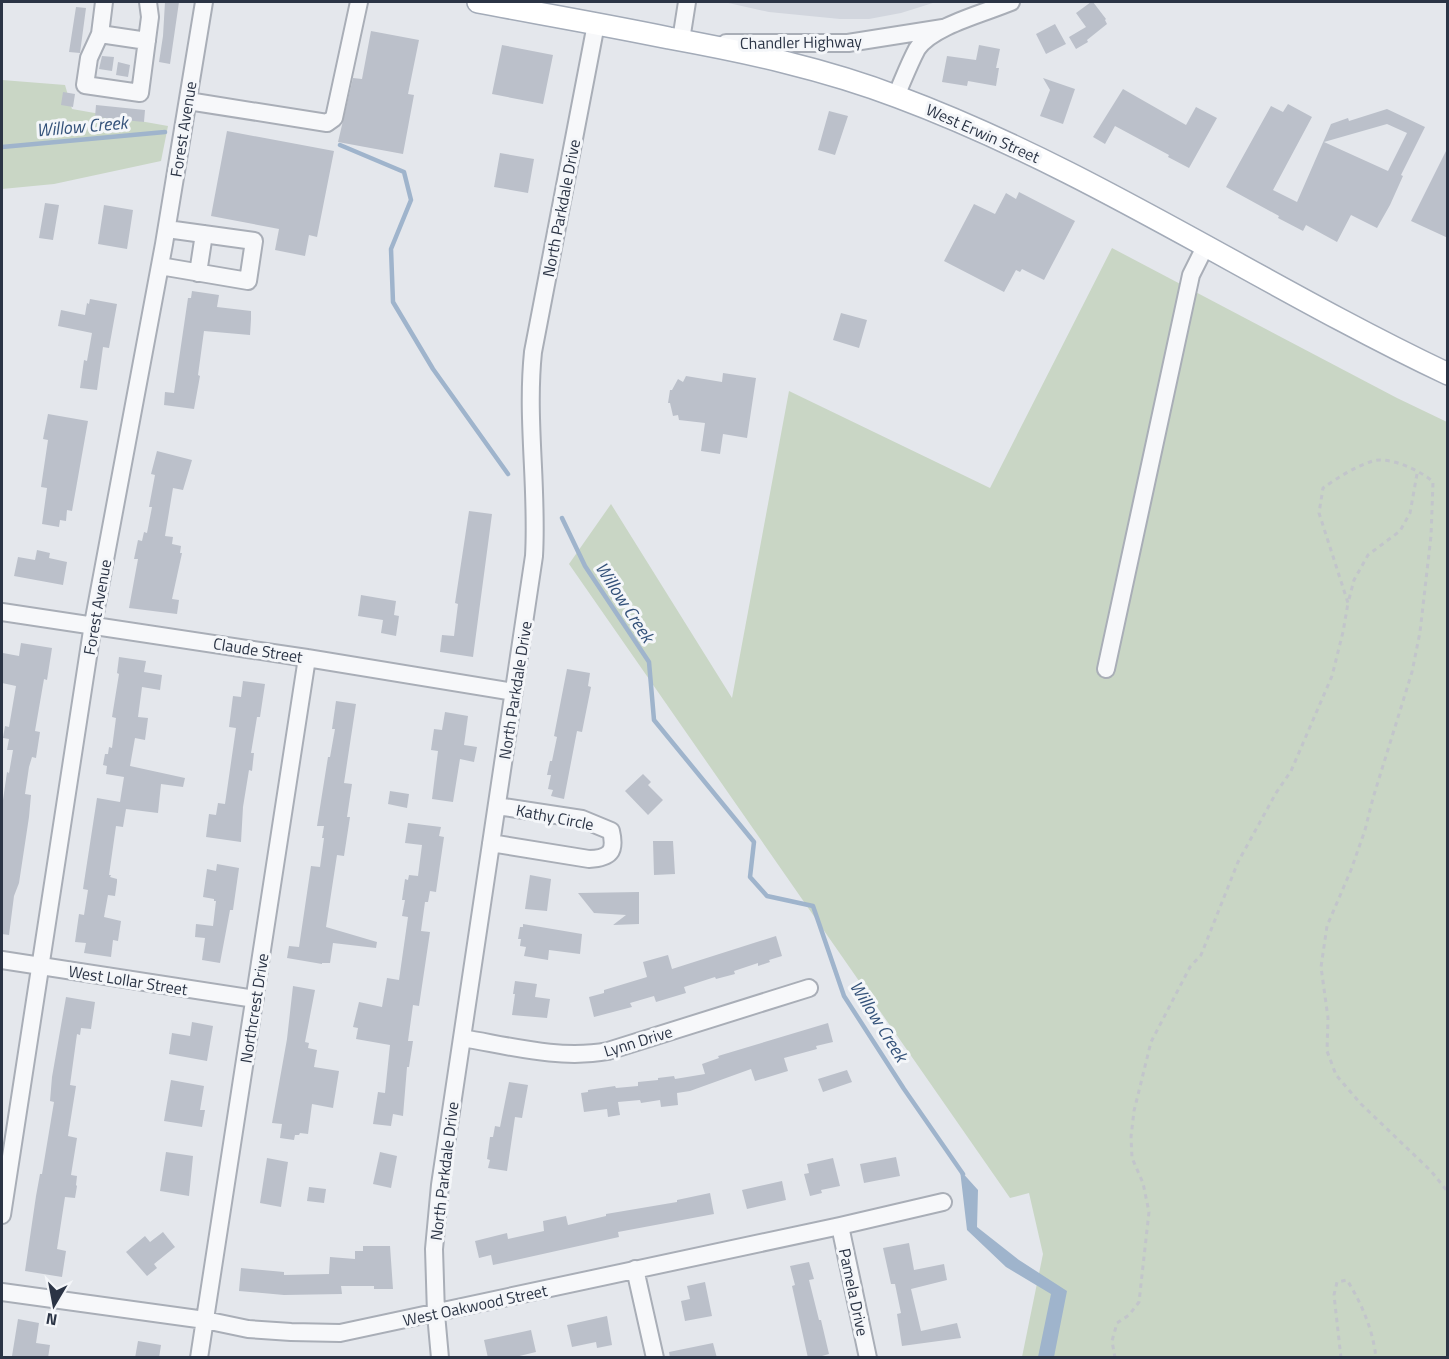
<svg xmlns="http://www.w3.org/2000/svg" width="1449" height="1359" viewBox="0 0 1449 1359" font-family="'Titillium Web',sans-serif">
	<style>
		.built { fill: #d2d6de }
		.green { fill: #c9d6c5 }
		.water { fill: #9fb4cc }
		.lines { fill: none; stroke-linecap: round; stroke-linejoin: round }
		.stream { stroke: #9fb4cc; stroke-width: 4.5 }
		.building { fill: #bbc0ca; fill-rule: evenodd }
		.minor-casing { stroke: #a9aeb7; stroke-width: 20 }
		.major-casing { stroke: #a3abb8; stroke-width: 24 }
		.path { stroke: #c2c5cb; stroke-width: 3; stroke-dasharray: 4.5 4.5; stroke-linecap: butt }
		.minor { stroke: #f7f8fa; stroke-width: 16 }
		.major { stroke: #fff; stroke-width: 21 }
		.labels { text-anchor: middle; dominant-baseline: central; stroke-width: 6; stroke-linejoin: round; paint-order: stroke }
		.street-label { font-size: 16px; fill: #2b3445; stroke: #f4f6f9 }
		.water-label { font-size: 18px; font-style: italic; fill: #34527a; stroke: #f4f6f9 }
	</style>
	<rect width="100%" height="100%" fill="#e4e7ec"/>
	<path class="built" d="M 724,2 L 936,2 L 901,13 L 869,19 L 840,19 L 769,12 Z"/>
	<path class="green" d="M 2,80 L 65,85 L 72,109 L 168,126 L 161,161 L 54,184 L 2,189 Z
		M 1112,248 L 1397,398 L 1447,422 L 1447,1357 L 1022,1357 L 1043,1254 L 1029,1193 L 1010,1198 L 569,564 L 611,504 L 732,698 L 789,391 L 990,488 Z"/>
	<path class="water" d="M 960,1170 L 978,1190 L 977,1227 L 1019,1260 L 1067,1291 L 1054,1357 L 1038,1357 L 1051,1294 L 1006,1267 L 967,1230 Z"/>
	<g class="lines">
		<path class="stream" d="M 340,145 L 404,172 L 411,200 L 391,249 L 393,302 L 433,369 L 508,474
			M 2,147 L 165,132
			M 562,518 L 585,566 L 649,662 L 654,720 L 754,842 L 750,877 L 767,896 L 813,906 L 844,996 L 904,1089 L 963,1174"/>
	</g>
	<path class="building" d="M 165,2 L 179,2 L 170,64 L 159,62 L 163,36 Z
		M 1091,2 L 1093,2 L 1106,19 L 1105,20 L 1107,24 L 1087,40 L 1088,42 L 1076,49 L 1069,37 L 1086,27 L 1076,13 Z
		M 76,7 L 86,8 L 80,53 L 69,52 Z
		M 1055,24 L 1066,44 L 1046,54 L 1036,34 Z
		M 371,31 L 419,40 L 408,94 L 414,95 L 403,154 L 338,142 L 353,78 L 362,79 Z
		M 502,45 L 553,55 L 543,104 L 492,94 Z
		M 979,45 L 1000,49 L 996,68 L 999,68 L 996,86 L 968,81 L 967,86 L 942,82 L 947,56 L 976,60 Z
		M 102,56 L 114,57 L 112,71 L 99,69 Z
		M 118,62 L 130,65 L 128,77 L 116,75 Z
		M 1043,78 L 1075,89 L 1063,124 L 1040,116 L 1050,90 Z
		M 1123,89 L 1186,125 L 1196,107 L 1217,118 L 1189,168 L 1168,157 L 1169,155 L 1115,126 L 1105,144 L 1093,137 Z
		M 63,92 L 75,94 L 73,107 L 61,105 Z
		M 1288,104 L 1312,117 L 1273,190 L 1297,202 L 1331,124 L 1348,118 L 1349,121 L 1387,109 L 1425,127 L 1401,175 L 1403,176 L 1390,205 L 1377,228 L 1351,215 L 1337,242 L 1306,225 L 1303,231 L 1278,218 L 1279,216 L 1226,187 L 1271,106 L 1283,112 ZM 1387,124 L 1407,133 L 1388,171 L 1324,142 Z
		M 96,105 L 145,110 L 144,122 L 95,117 Z
		M 829,111 L 848,116 L 835,155 L 818,150 Z
		M 227,131 L 334,151 L 317,237 L 309,235 L 305,256 L 275,250 L 279,229 L 211,216 Z
		M 1448,147 L 1448,238 L 1411,221 Z
		M 500,153 L 534,159 L 528,193 L 494,187 Z
		M 1019,192 L 1075,221 L 1044,280 L 1022,269 L 1020,272 L 1016,270 L 1004,292 L 944,261 L 974,204 L 995,214 L 1006,193 L 1016,199 Z
		M 45,203 L 59,205 L 53,240 L 39,238 Z
		M 104,205 L 133,210 L 127,249 L 98,244 Z
		M 192,291 L 219,295 L 217,307 L 251,311 L 251,319 L 250,335 L 204,331 L 198,375 L 200,376 L 194,409 L 164,405 L 165,392 L 174,393 L 188,298 L 191,298 Z
		M 90,299 L 117,304 L 109,348 L 103,347 L 97,390 L 80,388 L 84,360 L 87,361 L 92,333 L 58,326 L 61,310 L 85,315 L 87,303 L 89,304 Z
		M 841,313 L 867,320 L 859,348 L 833,340 Z
		M 723,373 L 756,378 L 747,438 L 723,434 L 720,454 L 701,451 L 705,423 L 679,420 L 678,415 L 673,416 L 670,403 L 668,403 L 670,390 L 672,390 L 678,379 L 683,382 L 686,376 L 722,382 Z
		M 48,414 L 88,421 L 72,511 L 67,510 L 66,521 L 60,520 L 59,527 L 42,524 L 47,488 L 41,487 L 48,440 L 43,439 Z
		M 157,451 L 192,460 L 183,490 L 173,488 L 165,536 L 173,537 L 172,544 L 181,546 L 180,553 L 182,553 L 172,599 L 179,600 L 177,614 L 129,608 L 138,559 L 134,559 L 138,540 L 142,541 L 144,532 L 147,533 L 152,507 L 149,507 L 155,475 L 151,474 Z
		M 469,511 L 492,514 L 473,657 L 440,652 L 442,635 L 454,636 L 458,604 L 455,603 Z
		M 37,550 L 50,553 L 49,558 L 67,562 L 63,585 L 14,576 L 18,557 L 35,560 Z
		M 361,595 L 396,601 L 394,615 L 399,616 L 396,636 L 381,633 L 383,620 L 358,616 Z
		M 21,643 L 52,648 L 47,680 L 44,679 L 35,731 L 40,732 L 36,758 L 32,757 L 29,767 L 25,794 L 31,795 L 29,817 L 19,883 L 14,896 L 9,935 L 2,934 L 2,807 L 7,772 L 9,773 L 13,750 L 7,750 L 9,739 L 3,738 L 5,726 L 9,727 L 16,686 L 2,683 L 2,663 L 3,653 L 19,656 Z
		M 119,657 L 146,661 L 144,672 L 162,675 L 160,690 L 142,687 L 138,717 L 148,718 L 145,740 L 135,738 L 130,766 L 185,778 L 183,787 L 161,784 L 158,813 L 126,809 L 123,827 L 116,826 L 109,875 L 111,875 L 110,877 L 117,879 L 117,882 L 115,896 L 108,895 L 104,917 L 121,921 L 118,941 L 113,940 L 111,957 L 84,953 L 86,943 L 75,942 L 79,914 L 84,915 L 88,890 L 83,889 L 97,798 L 120,802 L 124,777 L 106,774 L 107,766 L 103,765 L 105,754 L 108,754 L 109,747 L 112,748 L 116,718 L 112,717 L 119,674 L 117,673 Z
		M 567,669 L 590,673 L 588,686 L 591,687 L 582,732 L 577,731 L 564,799 L 551,796 L 553,790 L 548,789 L 551,775 L 547,775 L 550,761 L 552,761 L 557,737 L 554,736 Z
		M 243,681 L 265,684 L 260,717 L 257,717 L 251,753 L 254,753 L 252,771 L 249,770 L 243,807 L 241,842 L 206,837 L 209,814 L 216,815 L 218,803 L 225,804 L 236,728 L 229,727 L 233,696 L 241,697 Z
		M 336,701 L 356,704 L 344,783 L 352,784 L 347,817 L 350,817 L 344,856 L 337,855 L 326,927 L 377,942 L 376,948 L 333,943 L 330,963 L 322,963 L 322,964 L 287,958 L 289,946 L 299,947 L 311,866 L 320,867 L 324,838 L 322,838 L 324,826 L 317,826 L 328,757 L 330,757 L 335,729 L 332,729 Z
		M 445,712 L 468,716 L 464,745 L 477,747 L 474,762 L 460,759 L 453,802 L 432,799 L 438,751 L 431,750 L 434,729 L 442,730 Z
		M 643,774 L 651,782 L 648,785 L 663,800 L 648,815 L 625,791 Z
		M 390,791 L 409,794 L 407,808 L 388,804 Z
		M 408,823 L 441,827 L 439,836 L 444,837 L 436,892 L 430,891 L 428,902 L 425,902 L 421,931 L 430,932 L 419,1006 L 413,1005 L 408,1041 L 413,1041 L 409,1067 L 407,1067 L 403,1116 L 393,1114 L 391,1126 L 373,1124 L 378,1092 L 385,1093 L 390,1045 L 356,1039 L 358,1028 L 353,1027 L 359,1002 L 382,1007 L 387,978 L 399,980 L 408,917 L 402,916 L 405,900 L 402,900 L 405,879 L 408,880 L 409,875 L 418,876 L 422,845 L 405,843 Z
		M 653,841 L 673,841 L 675,874 L 654,875 Z
		M 217,864 L 239,868 L 233,910 L 230,910 L 220,963 L 202,960 L 205,938 L 195,937 L 196,924 L 213,926 L 216,901 L 214,901 L 214,899 L 203,897 L 207,869 L 216,871 Z
		M 530,875 L 551,879 L 547,911 L 525,909 Z
		M 639,892 L 639,924 L 613,925 L 626,915 L 594,913 L 578,893 Z
		M 523,924 L 582,934 L 580,954 L 549,950 L 548,960 L 524,956 L 526,947 L 520,946 L 521,939 L 518,939 L 520,927 L 523,927 Z
		M 776,936 L 782,956 L 769,960 L 770,962 L 758,966 L 758,963 L 734,971 L 735,974 L 716,979 L 715,977 L 684,987 L 686,993 L 656,1002 L 654,996 L 630,1003 L 632,1007 L 594,1017 L 589,997 L 604,993 L 604,990 L 647,977 L 643,962 L 668,955 L 672,969 Z
		M 515,981 L 537,984 L 535,997 L 550,999 L 547,1018 L 512,1015 L 515,994 L 513,994 Z
		M 293,986 L 315,990 L 305,1042 L 309,1043 L 308,1048 L 317,1050 L 314,1067 L 339,1071 L 333,1108 L 312,1104 L 308,1134 L 300,1133 L 299,1135 L 295,1135 L 294,1140 L 280,1138 L 282,1124 L 272,1123 L 287,1039 Z
		M 66,997 L 95,1002 L 91,1029 L 81,1028 L 80,1035 L 77,1034 L 70,1085 L 76,1086 L 68,1136 L 77,1138 L 71,1175 L 77,1176 L 76,1185 L 77,1186 L 75,1198 L 65,1197 L 57,1249 L 66,1251 L 62,1277 L 25,1271 L 36,1196 L 40,1174 L 42,1174 L 54,1102 L 50,1101 L 52,1077 Z
		M 192,1022 L 213,1026 L 207,1061 L 169,1054 L 172,1033 L 190,1036 Z
		M 828,1023 L 833,1042 L 816,1046 L 817,1049 L 784,1058 L 788,1071 L 755,1081 L 751,1069 L 690,1091 L 677,1093 L 678,1105 L 661,1107 L 660,1100 L 641,1103 L 640,1100 L 618,1102 L 620,1115 L 608,1117 L 607,1109 L 584,1112 L 581,1093 L 588,1092 L 588,1090 L 615,1086 L 616,1088 L 638,1086 L 638,1082 L 658,1080 L 658,1078 L 674,1076 L 675,1079 L 705,1074 L 702,1064 L 719,1058 L 718,1056 Z
		M 847,1070 L 852,1082 L 823,1092 L 818,1079 Z
		M 171,1080 L 204,1086 L 200,1110 L 205,1110 L 202,1127 L 164,1121 Z
		M 509,1082 L 528,1085 L 522,1118 L 515,1117 L 507,1171 L 488,1168 L 490,1160 L 487,1159 L 490,1137 L 493,1137 L 495,1126 L 500,1127 Z
		M 166,1152 L 193,1156 L 189,1196 L 160,1191 Z
		M 380,1152 L 397,1156 L 391,1188 L 373,1184 Z
		M 896,1157 L 900,1176 L 864,1183 L 860,1164 Z
		M 267,1158 L 288,1162 L 281,1207 L 260,1203 Z
		M 833,1158 L 840,1186 L 821,1190 L 822,1193 L 810,1196 L 804,1174 L 809,1173 L 807,1164 Z
		M 782,1181 L 786,1200 L 747,1209 L 742,1190 Z
		M 309,1187 L 326,1189 L 324,1203 L 307,1201 Z
		M 710,1193 L 714,1214 L 618,1232 L 619,1237 L 493,1265 L 491,1255 L 479,1258 L 475,1241 L 507,1233 L 508,1239 L 544,1231 L 543,1221 L 566,1216 L 568,1225 L 606,1216 L 606,1214 L 677,1202 L 677,1200 Z
		M 163,1232 L 175,1247 L 154,1264 L 157,1268 L 147,1276 L 126,1252 L 145,1236 L 150,1242 Z
		M 909,1243 L 914,1270 L 944,1264 L 947,1280 L 911,1289 L 921,1331 L 957,1323 L 961,1338 L 902,1346 L 897,1314 L 901,1313 L 895,1284 L 891,1284 L 883,1248 Z
		M 363,1246 L 390,1246 L 393,1289 L 374,1289 L 374,1286 L 341,1286 L 342,1294 L 284,1295 L 239,1291 L 241,1268 L 284,1272 L 284,1275 L 329,1274 L 330,1257 L 355,1259 L 355,1251 L 363,1251 Z
		M 809,1262 L 814,1279 L 809,1280 L 819,1320 L 821,1320 L 829,1354 L 815,1358 L 808,1358 L 792,1286 L 795,1285 L 790,1266 Z
		M 705,1282 L 712,1316 L 685,1321 L 681,1301 L 690,1299 L 687,1286 Z
		M 607,1316 L 612,1345 L 597,1348 L 596,1342 L 572,1347 L 567,1325 Z
		M 18,1319 L 39,1323 L 36,1343 L 50,1345 L 48,1358 L 12,1356 Z
		M 531,1330 L 536,1352 L 511,1358 L 488,1358 L 484,1340 Z
		M 138,1341 L 161,1345 L 159,1358 L 135,1358 Z
		M 713,1343 L 717,1358 L 670,1358 L 669,1352 Z"/>
	<g class="lines">
		<g class="minor-casing">
			<path id="minor" d="M 104,2 L 100,34 L 89,58 L 85,85 L 140,93 L 150,17 L 148,2
				M 100,34 L 147,41
				M 681,40 L 687,2
				M 726,43 L 848,43 L 943,28
				M 896,96 C 903,80 909,64 917,49 C 932,26 985,13 1011,2
				M 188,101 L 327,123 L 334,118 L 359,2
				M 160,266 L 248,281 L 254,241 L 167,229
				M 198,273 L 204,234
				M 2,612 L 307,658 L 514,692
				M 1106,669 L 1191,275 L 1205,247
				M 491,843 L 589,859 C 610,858 616,852 611,831 L 582,819 L 497,806
				M 2,960 L 255,999
				M 462,1038 C 510,1046 560,1060 608,1051 L 809,988
				M 2,1215 L 93,624 L 164,244 L 204,2
				M 840,1226 L 868,1358
				M 635,1269 L 655,1358
				M 2,1292 L 205,1320 L 248,1329 L 291,1332 L 340,1333 L 840,1226 L 943,1202
				M 199,1358 L 307,658
				M 440,1358 L 436,1314 L 434,1249 L 440,1185 L 534,556 C 538,488 526,420 533,352 L 596,24"/>
		</g>
		<g class="major-casing">
			<path id="major" d="M 478,2 C 542,14 606,25 669,38 C 746,52 825,69 898,97 C 1091,169 1262,286 1448,374"/>
		</g>
		<path class="path" d="M 1417,474 L 1410,513 L 1400,531 L 1368,555 L 1354,580 L 1348,603 L 1319,513 L 1323,488 C 1337,478 1356,466 1373,461 C 1389,456 1422,471 1433,482 L 1431,536 L 1420,632 L 1412,672 L 1373,798 L 1365,830 L 1351,870 L 1327,926 L 1321,967 L 1328,1018 L 1327,1051 L 1336,1075 L 1361,1104 L 1431,1171 L 1448,1192
			M 1115,1358 L 1112,1341 L 1117,1323 L 1129,1315 L 1139,1302 L 1149,1212 L 1143,1183 L 1132,1158 L 1131,1137 L 1134,1111 L 1151,1042 L 1190,967 L 1201,955 L 1238,862 L 1276,793 L 1291,771 L 1332,676 L 1343,632 L 1348,603
			M 1341,1358 L 1334,1295 L 1337,1282 L 1347,1280 C 1362,1304 1373,1330 1376,1358"/>
		<use href="#minor" class="minor"/>
		<use href="#major" class="major"/>
	</g>
	<g class="labels">
		<g class="street-label">
			<text transform="translate(801 42) rotate(-1)">Chandler Highway</text>
			<text transform="translate(183 129) rotate(-81)">Forest Avenue</text>
			<text transform="translate(983 133) rotate(24)">West Erwin Street</text>
			<text transform="translate(561 208) rotate(-79)">North Parkdale Drive</text>
			<text transform="translate(97 607) rotate(-80)">Forest Avenue</text>
			<text transform="translate(258 650) rotate(9)">Claude Street</text>
			<text transform="translate(515 690) rotate(-81)">North Parkdale Drive</text>
			<text transform="translate(555 817) rotate(11)">Kathy Circle</text>
			<text transform="translate(128 980) rotate(9)">West Lollar Street</text>
			<text transform="translate(254 1008) rotate(-81)">Northcrest Drive</text>
			<text transform="translate(638 1041) rotate(-17)">Lynn Drive</text>
			<text transform="translate(444 1171) rotate(-83)">North Parkdale Drive</text>
			<text transform="translate(854 1292) rotate(78)">Pamela Drive</text>
			<text transform="translate(475 1305) rotate(-12)">West Oakwood Street</text>
		</g>
		<g class="water-label">
			<text transform="translate(82 126) rotate(-5)">Willow Creek</text>
			<text transform="translate(625 602) rotate(57)">Willow Creek</text>
			<text transform="translate(879 1021) rotate(58)">Willow Creek</text>
		</g>
	</g>
	<rect width="1449" height="1359" fill="none" stroke="#2b3445" stroke-width="6"/>
	<g transform="translate(54 1305) rotate(190)" stroke="#f4f6f9" stroke-width="4.5" paint-order="stroke">
	<path d="M0-4.5L10 22L0 15L-10 22Z" fill="#2b3445"/>
	<text y="-9" font-size="16" font-weight="bold" text-anchor="middle" fill="#2b3445">N</text>
	</g>
</svg>
